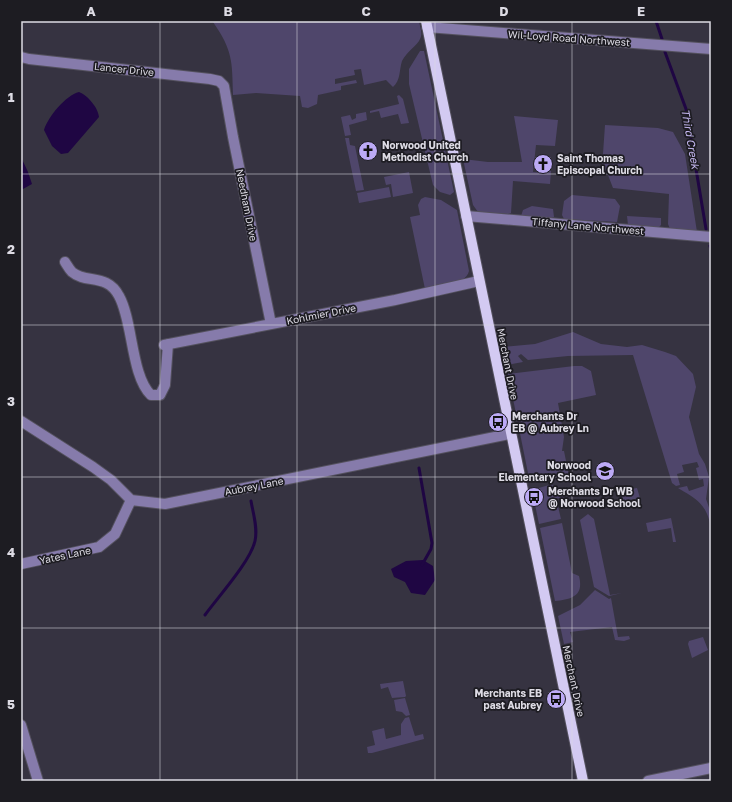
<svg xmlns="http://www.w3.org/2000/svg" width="732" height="802" viewBox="0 0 732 802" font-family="'Golos Text',sans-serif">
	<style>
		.green { fill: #4f466b }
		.water { fill: #1f0643 }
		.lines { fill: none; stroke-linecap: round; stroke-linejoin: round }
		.stream { stroke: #1f0643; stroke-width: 3 }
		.minor-casing { stroke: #54515e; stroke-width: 12 }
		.major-casing { stroke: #54515e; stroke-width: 12 }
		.minor { stroke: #867bab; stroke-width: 10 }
		.major { stroke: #d3caf2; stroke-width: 10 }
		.grid { fill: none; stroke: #dddbe4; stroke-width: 1; stroke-opacity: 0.55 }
		.labels { text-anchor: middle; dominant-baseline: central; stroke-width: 3.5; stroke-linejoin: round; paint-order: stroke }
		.street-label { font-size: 10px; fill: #dddbe4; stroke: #1d1c22 }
		.poi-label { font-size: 10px; font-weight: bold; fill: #dddbe4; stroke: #1d1c22; text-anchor: start }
		.water-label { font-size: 11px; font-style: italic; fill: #c5b8f1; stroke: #1d1c22 }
		.neatline { fill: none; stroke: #dddbe4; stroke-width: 1.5 }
		.grid-label { font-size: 13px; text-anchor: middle; font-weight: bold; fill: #dddbe4 }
	</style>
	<rect width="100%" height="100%" fill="#363341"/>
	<path class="green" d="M 215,21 L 419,21 C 420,27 423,34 420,39 C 418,45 407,51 402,61 C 399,70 401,80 393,87 L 386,80 L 364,85 L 361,69 L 354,70 L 355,75 L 335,79 L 335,84 L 356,80 L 357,83 L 341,86 L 341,90 L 318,95 L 317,104 L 308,108 L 302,107 L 300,96 L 256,93 L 233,95 C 232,61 233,51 213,22 Z
		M 420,51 L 424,51 L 454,192 L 450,195 L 440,192 L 433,185 L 409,84 L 409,69 Z
		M 399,95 L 403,99 L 409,123 L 401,124 L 398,114 L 381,118 L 379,111 L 370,113 L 370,111 L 399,104 L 397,96 Z
		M 366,112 L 367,120 L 349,125 L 351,135 L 345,136 L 341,117 L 350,115 L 352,120 L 356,118 L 356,114 Z
		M 514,116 L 558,120 L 555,146 L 536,145 L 533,172 L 546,173 L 546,170 L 551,171 L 550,184 L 513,181 L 511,213 L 508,214 L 478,212 L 473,205 L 463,159 L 488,162 L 522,162 Z
		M 605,125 L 658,128 L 673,132 L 685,154 L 697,232 L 670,229 L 668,224 L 669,194 L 613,188 L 606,170 L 602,168 Z
		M 345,138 L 349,138 L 350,145 L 355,146 L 364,190 L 356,191 Z
		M 409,172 L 413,193 L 393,197 L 391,184 L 386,185 L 384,177 Z
		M 389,187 L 391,197 L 359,203 L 357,193 Z
		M 572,195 L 615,199 L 620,206 L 617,222 L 564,219 L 562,215 L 564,201 Z
		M 425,197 L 441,200 L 457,210 L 469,271 C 465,286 439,286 425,289 L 410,217 L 420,215 L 418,205 L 421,199 Z
		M 532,206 L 553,209 L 554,217 L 551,218 L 521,216 L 523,210 Z
		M 627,216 L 661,218 L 661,225 L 658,228 L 628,225 Z
		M 573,332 L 601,344 L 627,347 L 642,345 L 665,352 L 676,356 L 693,374 L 696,387 L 689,417 L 699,454 L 705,464 L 709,477 L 706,499 L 711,513 L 711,527 C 706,504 698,500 678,488 L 687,486 L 689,491 L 704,486 L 703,479 L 699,480 L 696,468 L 699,467 L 697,462 L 682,465 L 684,472 L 677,474 L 680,485 L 676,486 L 672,483 L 633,355 L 568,356 L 528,360 L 521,354 L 518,356 L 523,362 L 506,365 L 502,347 L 535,344 Z
		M 574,366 L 582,366 L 591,371 L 596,395 L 558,403 L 564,437 L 562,451 L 564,451 L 570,481 L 567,483 C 555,473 543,478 529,478 L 508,374 Z
		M 549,485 C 558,485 562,490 564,499 L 556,498 L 561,519 L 539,524 L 532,490 Z
		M 637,488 L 640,498 L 623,501 L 621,491 Z
		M 588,514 L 594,519 L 610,595 L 622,593 L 609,596 L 594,587 L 580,520 Z
		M 671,518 L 676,542 L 673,542 L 671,528 L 648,532 L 646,523 Z
		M 562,523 L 572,573 L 579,576 C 584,596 572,599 555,601 L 540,528 Z
		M 595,590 L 609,599 L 611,598 L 618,637 L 629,636 L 630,639 L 624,641 L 615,640 L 612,627 L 570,632 L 573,642 L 564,644 L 558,616 L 580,605 Z
		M 703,637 L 708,650 L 692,658 L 688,644 L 689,641 Z
		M 403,681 L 406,696 L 405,697 L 392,698 L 388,687 L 381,689 L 380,684 Z
		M 405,698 L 410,715 L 406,716 L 402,712 L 396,711 L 394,700 Z
		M 409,717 L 415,736 L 423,734 L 424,739 L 372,753 L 368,753 L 367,747 L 375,745 L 372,731 L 384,728 L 386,739 L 401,735 L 401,724 L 405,718 Z"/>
	<path class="water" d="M 79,92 C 87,95 98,107 99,117 L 68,153 L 61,154 L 52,146 L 44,130 C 48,117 66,95 79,92 Z
		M 21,157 L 28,172 L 32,184 L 23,189 L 21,188 Z
		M 423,560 L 433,566 L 435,580 L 425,595 L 411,593 L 405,582 L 394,577 L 391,569 L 406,561 Z"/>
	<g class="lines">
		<path class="stream" d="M 656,21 L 662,39
			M 665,52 L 686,109 L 706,229
			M 710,246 L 711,249
			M 419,468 L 432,543 L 431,549 L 422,565
			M 205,615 C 218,597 250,562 255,541 C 258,528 253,513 251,501"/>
		<g class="minor-casing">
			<path id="minor" d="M 427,27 L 711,49
				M 21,57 L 29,59 L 210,79 L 219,81 L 224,86 L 233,137 L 271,324
				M 466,216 L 711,237
				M 65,262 C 67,265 69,269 72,272 C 86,284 107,273 119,296 C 133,321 131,376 151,395 L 160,395 L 165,385 L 168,344
				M 164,345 L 395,300 L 479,281
				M 21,421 L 93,467 L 111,480 L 131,500 L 165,504 L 510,434
				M 21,564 L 99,547 L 115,534 L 131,500
				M 21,725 L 38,781
				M 648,781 L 711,768"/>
		</g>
		<g class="major-casing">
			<path id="major" d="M 426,21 L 583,781"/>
		</g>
		<use href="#minor" class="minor"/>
		<use href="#major" class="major"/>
	</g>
	<path class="grid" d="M 160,21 L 160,781M 297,21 L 297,781M 435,21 L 435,781M 572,21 L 572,781M 21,174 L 711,174M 21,325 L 711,325M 21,477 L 711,477M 21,628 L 711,628"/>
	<defs>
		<g id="church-disc" transform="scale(1)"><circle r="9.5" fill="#bcaaf6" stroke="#1d1c22"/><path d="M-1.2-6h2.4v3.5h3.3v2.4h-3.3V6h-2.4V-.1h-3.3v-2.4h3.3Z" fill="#111"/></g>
		<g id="bus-disc" transform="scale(1)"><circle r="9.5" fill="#bcaaf6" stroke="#1d1c22"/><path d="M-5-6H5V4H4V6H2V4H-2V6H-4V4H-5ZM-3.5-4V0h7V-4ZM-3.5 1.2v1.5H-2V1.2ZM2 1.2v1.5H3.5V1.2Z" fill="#111"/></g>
		<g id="school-disc" transform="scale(1)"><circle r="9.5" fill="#bcaaf6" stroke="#1d1c22"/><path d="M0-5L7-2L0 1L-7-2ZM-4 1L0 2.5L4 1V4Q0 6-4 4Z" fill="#111"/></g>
	</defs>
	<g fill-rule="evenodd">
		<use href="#church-disc" x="368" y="151"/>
		<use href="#church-disc" x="543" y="164"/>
		<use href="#bus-disc" x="498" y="422"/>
		<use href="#school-disc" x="605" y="471"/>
		<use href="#bus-disc" x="534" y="497"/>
		<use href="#bus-disc" x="556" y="699"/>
	</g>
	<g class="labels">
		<g class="street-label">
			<text transform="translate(569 38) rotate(4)">Wil-Loyd Road Northwest</text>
			<text transform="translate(124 69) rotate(6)">Lancer Drive</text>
			<text transform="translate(247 205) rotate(79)">Needham Drive</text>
			<text transform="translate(588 226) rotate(5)">Tiffany Lane Northwest</text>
			<text transform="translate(321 314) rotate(-11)">Kohlmier Drive</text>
			<text transform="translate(508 364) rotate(79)">Merchant Drive</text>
			<text transform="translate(254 486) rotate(-11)">Aubrey Lane</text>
			<text transform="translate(65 555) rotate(-12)">Yates Lane</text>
			<text transform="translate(574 681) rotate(78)">Merchant Drive</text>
		</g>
		<g class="poi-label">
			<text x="382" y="145">Norwood United<tspan x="382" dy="12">Methodist Church</tspan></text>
			<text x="557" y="158">Saint Thomas<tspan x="557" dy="12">Episcopal Church</tspan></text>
			<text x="512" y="416">Merchants Dr<tspan x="512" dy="12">EB @ Aubrey Ln</tspan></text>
			<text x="591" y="465" text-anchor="end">Norwood<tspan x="591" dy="12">Elementary School</tspan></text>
			<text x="548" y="491">Merchants Dr WB<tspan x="548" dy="12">@ Norwood School</tspan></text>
			<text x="542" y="693" text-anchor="end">Merchants EB<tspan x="542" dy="12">past Aubrey</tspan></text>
		</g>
		<g class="water-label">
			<text transform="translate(691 139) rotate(80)">Third Creek</text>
		</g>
	</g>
	<rect width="732" height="802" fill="none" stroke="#1d1c22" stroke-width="44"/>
	<rect x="22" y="22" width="688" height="758" class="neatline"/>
	<g class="grid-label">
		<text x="91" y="16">A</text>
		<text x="228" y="16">B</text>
		<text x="366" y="16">C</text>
		<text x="504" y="16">D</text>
		<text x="641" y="16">E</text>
		<text x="11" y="102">1</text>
		<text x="11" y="254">2</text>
		<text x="11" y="406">3</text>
		<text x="11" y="557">4</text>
		<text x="11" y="709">5</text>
	</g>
</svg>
